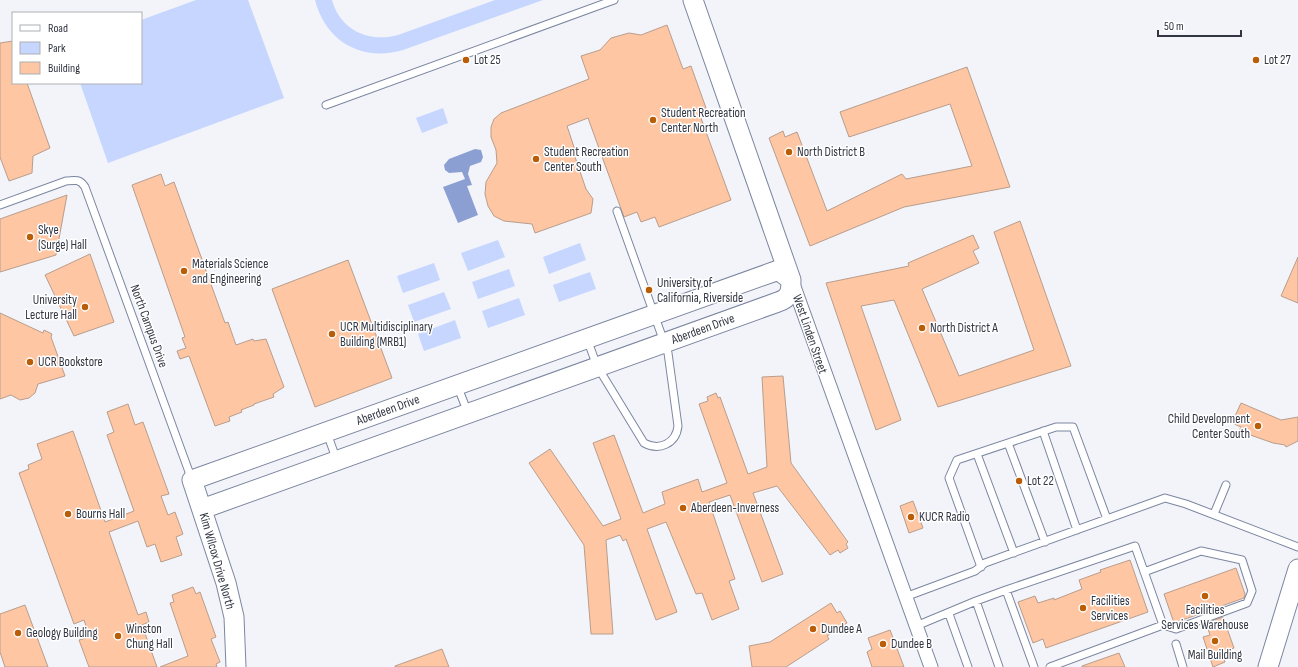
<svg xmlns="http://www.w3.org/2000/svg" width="1298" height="667" viewBox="0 0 1298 667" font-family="'Sofia Sans Condensed',sans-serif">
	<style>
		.green { fill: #c6d6ff }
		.water { fill: #8b9fd2 }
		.building { fill: #fec6a3; stroke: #b99d8c }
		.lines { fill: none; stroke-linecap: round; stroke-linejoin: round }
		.lane-casing { stroke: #7c86a0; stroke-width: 9 }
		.street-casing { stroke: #7c86a0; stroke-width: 15 }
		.secondary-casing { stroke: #7c86a0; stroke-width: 21 }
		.lane { stroke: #fff; stroke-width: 7 }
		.street { stroke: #fff; stroke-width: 13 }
		.secondary { stroke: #fff; stroke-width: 19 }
		.poi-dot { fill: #b95d06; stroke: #fff; stroke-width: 1.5 }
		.labels { text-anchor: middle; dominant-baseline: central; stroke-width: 3; stroke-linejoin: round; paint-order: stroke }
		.poi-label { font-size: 13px; fill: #323642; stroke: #fff; text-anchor: start }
		.street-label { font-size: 13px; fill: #323642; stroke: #fff }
	</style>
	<rect width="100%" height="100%" fill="#f2f4fa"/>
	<path class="green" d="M 196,0 L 248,0 L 284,98 L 108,163 L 80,83 L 141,83 L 141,20 Z
		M 315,0 L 332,0 C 340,30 369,43 398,35 L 495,0 L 543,0 L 403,50 C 362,62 326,42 315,0 Z
		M 443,108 L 448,123 L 422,133 L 416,118 Z
		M 498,240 L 505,257 L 468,271 L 461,253 Z
		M 580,243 L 586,260 L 549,274 L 543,257 Z
		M 434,263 L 440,280 L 403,293 L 397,276 Z
		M 509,269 L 515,286 L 478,299 L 472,282 Z
		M 590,272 L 596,289 L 559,302 L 553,285 Z
		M 444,292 L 451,309 L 414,322 L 408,305 Z
		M 519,298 L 525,315 L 488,328 L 482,311 Z
		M 455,320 L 461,338 L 424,351 L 418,334 Z"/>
	<path class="water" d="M 475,149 L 481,150 L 483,157 L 481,162 L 470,166 L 468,174 L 472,185 L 467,186 L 478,215 L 458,223 L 443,187 L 465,179 L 462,172 L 449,173 L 445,170 L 444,165 L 449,159 Z"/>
	<path class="building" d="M 667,25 L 683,69 L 691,66 L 706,108 L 698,110 L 731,200 L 659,227 L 655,217 L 641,222 L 637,212 L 624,217 L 588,118 L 567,126 L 576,153 L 574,154 L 586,189 L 593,199 L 591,213 L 535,233 L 532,224 L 504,221 L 494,216 L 488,206 L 485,194 L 486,182 L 497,163 L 496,150 L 491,137 L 491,127 L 494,119 L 501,113 L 589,79 L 581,56 L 600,50 L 611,38 L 629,33 L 641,35 Z
		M 13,41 L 13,83 L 27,83 L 50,148 L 33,156 L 32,173 L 9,181 L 0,157 L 0,43 Z
		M 967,67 L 1010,187 L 904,207 L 810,246 L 769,138 L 783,131 L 785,137 L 797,132 L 827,211 L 902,174 L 906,179 L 972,166 L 950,104 L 849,137 L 840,112 Z
		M 161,174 L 165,186 L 174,182 L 225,323 L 228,322 L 236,345 L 253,339 L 254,341 L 266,339 L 284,387 L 273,394 L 274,397 L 254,404 L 254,405 L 241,410 L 242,412 L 229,417 L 230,421 L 215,426 L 189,356 L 180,359 L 177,351 L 186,348 L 182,338 L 185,337 L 132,185 Z
		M 67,195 L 56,255 L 0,272 L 0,219 Z
		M 1020,221 L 1071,366 L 938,407 L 894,300 L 861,306 L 901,420 L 876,430 L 826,283 L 909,266 L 908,263 L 973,235 L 979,248 L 973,251 L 979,263 L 922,289 L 959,376 L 1034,350 L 994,232 Z
		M 90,254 L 114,322 L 74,336 L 45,275 Z
		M 1298,257 L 1298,303 L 1281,296 Z
		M 348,260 L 392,378 L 315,407 L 272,289 Z
		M 0,313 L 43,333 L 44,330 L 52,334 L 51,337 L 65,376 L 38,384 L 35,393 L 29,398 L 20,400 L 11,395 L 0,399 Z
		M 783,376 L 791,463 L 848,542 L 846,544 L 848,548 L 840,553 L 838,550 L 830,555 L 777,486 L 753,493 L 783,574 L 762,582 L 730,495 L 709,502 L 735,579 L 729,581 L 739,609 L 712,620 L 702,593 L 696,594 L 666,522 L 647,529 L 677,612 L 656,620 L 626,539 L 623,541 L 620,535 L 606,540 L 613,634 L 591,634 L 584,545 L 529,463 L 550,449 L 603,526 L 621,519 L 593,443 L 614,435 L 643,513 L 665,504 L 662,492 L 698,479 L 702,492 L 727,483 L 699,404 L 708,401 L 707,397 L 716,393 L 718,398 L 720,397 L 748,474 L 767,467 L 762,377 Z
		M 1241,403 L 1281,420 L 1298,417 L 1298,441 L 1286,447 L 1285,445 L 1273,443 L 1239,431 L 1241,427 L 1232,423 Z
		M 128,404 L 135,425 L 143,422 L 152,447 L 169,494 L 161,496 L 168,515 L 175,512 L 183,534 L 176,537 L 182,555 L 161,562 L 155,544 L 147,547 L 138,521 L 109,532 L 138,615 L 146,612 L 149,622 L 142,625 L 157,667 L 89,667 L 79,640 L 90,637 L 84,620 L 74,624 L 19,473 L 29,469 L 28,465 L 42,459 L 37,444 L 73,431 L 105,522 L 134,511 L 107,435 L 114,432 L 107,412 Z
		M 913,501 L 923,528 L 909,533 L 900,506 Z
		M 1130,560 L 1148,612 L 1046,648 L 1043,639 L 1033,643 L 1018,602 L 1035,596 L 1038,603 L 1054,598 L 1054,600 L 1082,589 L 1079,580 L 1101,572 L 1100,570 Z
		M 1236,568 L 1245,594 L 1244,598 L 1174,623 L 1164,594 Z
		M 193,587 L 196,594 L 200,592 L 216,637 L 211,639 L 220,662 L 216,664 L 217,667 L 160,667 L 188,656 L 170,603 L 174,602 L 172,595 Z
		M 831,603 L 837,613 L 840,611 L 847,623 L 827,636 L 829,639 L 786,667 L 752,667 L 749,646 L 770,642 Z
		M 25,605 L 48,667 L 5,667 L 0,652 L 0,614 Z
		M 1223,617 L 1234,648 L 1222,653 L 1225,662 L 1213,667 L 1203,637 L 1210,635 L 1206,623 Z
		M 890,630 L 904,667 L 872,667 L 867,652 L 872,649 L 868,638 Z
		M 442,649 L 449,667 L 395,667 L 395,666 Z
		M 1119,653 L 1125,667 L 1082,667 L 1082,666 Z"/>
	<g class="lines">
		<g class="lane-casing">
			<path id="lane" d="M 326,105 L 614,0
				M 0,205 L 66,181 C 75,180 80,179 85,187 L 192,480
				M 587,339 L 597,366 L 644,443 C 659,451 676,444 678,426 L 668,353 L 617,211
				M 457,385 L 468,413
				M 1043,431 L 1077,530
				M 327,433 L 337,461
				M 1008,443 L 1045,542
				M 977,454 L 1014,553
				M 1214,514 L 1226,485
				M 981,567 L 949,478 L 957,460 L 1056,427 L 1073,427 L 1107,519
				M 1144,572 L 1201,551 L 1242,560 L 1252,591 L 1247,603 L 1176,629 L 1163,625
				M 1006,590 L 1135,546 L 1163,625 L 1050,667
				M 905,597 L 975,571 L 985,563 L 1165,498 L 1186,504 L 1298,547
				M 976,601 L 1006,590 L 1034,667
				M 949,614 L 968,667
				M 916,626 L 976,601 L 999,667
				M 1176,644 L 1183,667"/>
		</g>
		<g class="street-casing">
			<path id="street" d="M 792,281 L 931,667"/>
		</g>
		<g class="secondary-casing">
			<path id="secondary" d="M 202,509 L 778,302 C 790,298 791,292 791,280 L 693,0
				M 236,667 L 234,617 L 226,583 L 192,480 L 773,272 L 778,270 L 791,280
				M 1268,667 L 1298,569"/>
		</g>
		<use href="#lane" class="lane"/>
		<use href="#street" class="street"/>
		<use href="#secondary" class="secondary"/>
	</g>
	<g class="poi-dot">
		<circle cx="466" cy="60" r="4"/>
		<circle cx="1256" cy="60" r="4"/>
		<circle cx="653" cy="120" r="4"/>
		<circle cx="789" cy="152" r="4"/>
		<circle cx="536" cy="159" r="4"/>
		<circle cx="30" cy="237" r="4"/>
		<circle cx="184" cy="271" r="4"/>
		<circle cx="649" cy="290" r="4"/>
		<circle cx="85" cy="307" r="4"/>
		<circle cx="922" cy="328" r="4"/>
		<circle cx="332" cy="334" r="4"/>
		<circle cx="30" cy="362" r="4"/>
		<circle cx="1258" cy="426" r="4"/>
		<circle cx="1019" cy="481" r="4"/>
		<circle cx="683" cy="508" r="4"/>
		<circle cx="68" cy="514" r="4"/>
		<circle cx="911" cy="517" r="4"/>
		<circle cx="1205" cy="596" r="4"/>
		<circle cx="1083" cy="608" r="4"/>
		<circle cx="813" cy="629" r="4"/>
		<circle cx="18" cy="633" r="4"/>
		<circle cx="118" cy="636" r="4"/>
		<circle cx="1215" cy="641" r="4"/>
		<circle cx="883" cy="644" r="4"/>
	</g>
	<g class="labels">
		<g class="poi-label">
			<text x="474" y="60">Lot 25</text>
			<text x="1264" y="60">Lot 27</text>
			<text x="661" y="113">Student Recreation<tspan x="661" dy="15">Center North</tspan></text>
			<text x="544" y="152">Student Recreation<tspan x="544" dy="15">Center South</tspan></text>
			<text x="797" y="152">North District B</text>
			<text x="38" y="230">Skye<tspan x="38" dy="15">(Surge) Hall</tspan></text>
			<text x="192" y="264">Materials Science<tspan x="192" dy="15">and Engineering</tspan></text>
			<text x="657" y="283">University of<tspan x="657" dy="15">California, Riverside</tspan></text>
			<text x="77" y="300" text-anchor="end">University<tspan x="77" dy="15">Lecture Hall</tspan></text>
			<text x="340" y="327">UCR Multidisciplinary<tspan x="340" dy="15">Building (MRB1)</tspan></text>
			<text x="930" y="328">North District A</text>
			<text x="38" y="362">UCR Bookstore</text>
			<text x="1250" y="419" text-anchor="end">Child Development<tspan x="1250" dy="15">Center South</tspan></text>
			<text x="1027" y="481">Lot 22</text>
			<text x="691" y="508">Aberdeen-Inverness</text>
			<text x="76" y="514">Bourns Hall</text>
			<text x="919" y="517">KUCR Radio</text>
			<text x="1091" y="601">Facilities<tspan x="1091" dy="15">Services</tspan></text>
			<text x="1205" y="610" text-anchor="middle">Facilities<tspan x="1205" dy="15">Services Warehouse</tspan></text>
			<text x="126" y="629">Winston<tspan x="126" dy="15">Chung Hall</tspan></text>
			<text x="821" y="629">Dundee A</text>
			<text x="26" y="633">Geology Building</text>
			<text x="891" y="644">Dundee B</text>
			<text x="1215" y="655" text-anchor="middle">Mail Building</text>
		</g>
		<g class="street-label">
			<text transform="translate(149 326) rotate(70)">North Campus Drive</text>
			<text transform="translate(703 329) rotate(-20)">Aberdeen Drive</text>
			<text transform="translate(810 334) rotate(71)">West Linden Street</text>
			<text transform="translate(388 410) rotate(-20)">Aberdeen Drive</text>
			<text transform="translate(217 561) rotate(74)">Kim Wilcox Drive North</text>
		</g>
	</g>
	<rect x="12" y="12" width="130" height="72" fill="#ffffff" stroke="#adafb3"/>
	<rect x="20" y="25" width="20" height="6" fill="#ffffff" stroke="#adafb3"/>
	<text x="48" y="32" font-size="12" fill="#323642">Road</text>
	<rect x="20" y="42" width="20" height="12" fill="#c6d6ff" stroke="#adafb3"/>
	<text x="48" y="52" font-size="12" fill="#323642">Park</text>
	<rect x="20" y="62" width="20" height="12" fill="#fec6a3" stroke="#adafb3"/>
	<text x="48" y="72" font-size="12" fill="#323642">Building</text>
	<path d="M1158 30v6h83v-6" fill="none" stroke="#323642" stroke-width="2"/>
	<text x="1164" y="30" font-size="12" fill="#323642" stroke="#ffffff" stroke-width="3" paint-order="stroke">50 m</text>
</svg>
